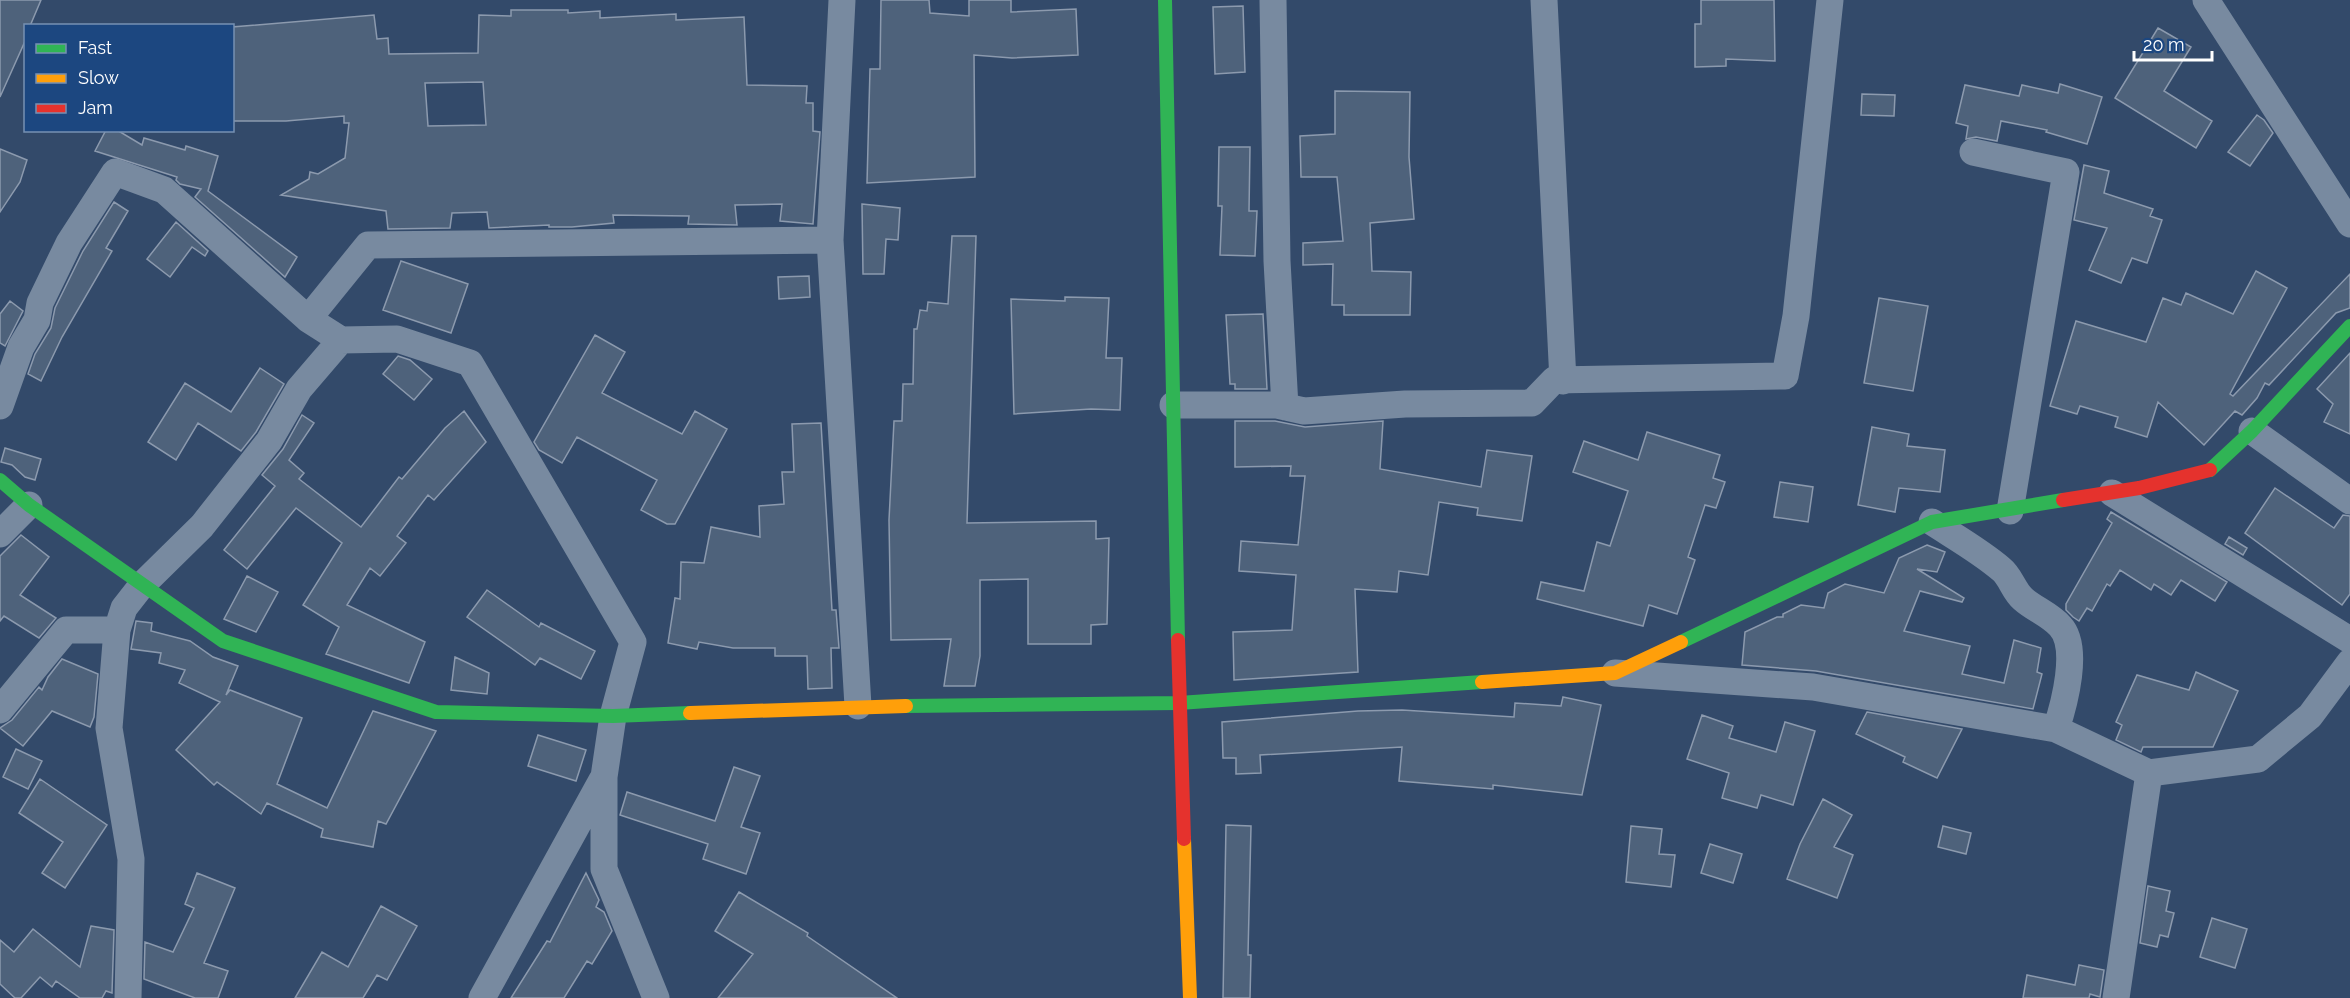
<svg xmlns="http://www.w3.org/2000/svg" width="2350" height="998" viewBox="0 0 2350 998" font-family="Raleway,sans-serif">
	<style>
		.building { fill: #4e627b; stroke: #8c9aae; stroke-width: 1.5; fill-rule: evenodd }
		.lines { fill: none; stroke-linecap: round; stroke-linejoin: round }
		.street { stroke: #788aa0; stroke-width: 27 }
		.fast { stroke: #30b455; stroke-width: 14 }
		.slow { stroke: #ff9f0a; stroke-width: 14 }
		.jam { stroke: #e5322d; stroke-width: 14 }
	</style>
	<rect width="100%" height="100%" fill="#334a6a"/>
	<path class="building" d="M 0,0 L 41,0 L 30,26 L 26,26 L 26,39 L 0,97 Z
		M 881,0 L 929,0 L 930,13 L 969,16 L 969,0 L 1011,0 L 1011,12 L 1076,9 L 1078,55 L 1012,58 L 974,55 L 975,177 L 867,183 L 870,69 L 880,69 Z
		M 1701,0 L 1774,0 L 1775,61 L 1726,59 L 1726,66 L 1695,67 L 1695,24 L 1701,24 Z
		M 1243,6 L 1245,72 L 1215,74 L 1213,7 Z
		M 511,10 L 568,10 L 568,13 L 600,11 L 600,18 L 676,14 L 676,20 L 744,17 L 747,85 L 807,86 L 806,103 L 813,103 L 813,131 L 820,132 L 813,224 L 780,221 L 782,204 L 735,205 L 737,225 L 688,224 L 689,216 L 613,215 L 614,223 L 572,227 L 549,227 L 549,225 L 489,228 L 487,212 L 452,213 L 450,228 L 388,229 L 386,211 L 281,195 L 309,179 L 310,172 L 318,174 L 345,158 L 349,123 L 344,123 L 344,116 L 286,121 L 232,121 L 232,27 L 374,15 L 377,39 L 388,38 L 389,54 L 478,53 L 479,15 L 511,16 ZM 483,82 L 486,125 L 428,126 L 425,83 Z
		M 2158,28 L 2191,47 L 2164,91 L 2212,121 L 2196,148 L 2115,98 Z
		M 2060,84 L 2102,97 L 2087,144 L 2046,132 L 2047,130 L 2001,121 L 1997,141 L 1976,137 L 1966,139 L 1968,126 L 1956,123 L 1965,85 L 2019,96 L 2022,85 L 2058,93 Z
		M 1335,91 L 1410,92 L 1409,157 L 1414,219 L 1370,223 L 1372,271 L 1411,272 L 1410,315 L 1344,315 L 1344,305 L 1332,305 L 1333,264 L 1303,265 L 1303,243 L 1343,241 L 1337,177 L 1301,177 L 1300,136 L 1335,134 Z
		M 1862,94 L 1895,95 L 1894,116 L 1861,115 Z
		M 2257,115 L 2264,120 L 2273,133 L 2250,166 L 2228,152 Z
		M 106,130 L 117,130 L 142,145 L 144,138 L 185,150 L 186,146 L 218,156 L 208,191 L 297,257 L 285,277 L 195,197 L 201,189 L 180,184 L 176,180 L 177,177 L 95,151 Z
		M 1219,147 L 1250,147 L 1249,211 L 1257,211 L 1255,256 L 1220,255 L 1222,206 L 1218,206 Z
		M 0,149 L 27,160 L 20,182 L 0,212 Z
		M 2084,165 L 2109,171 L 2104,193 L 2153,209 L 2150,216 L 2162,220 L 2147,263 L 2132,258 L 2121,283 L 2089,270 L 2107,228 L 2074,220 Z
		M 114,202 L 128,211 L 106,248 L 112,251 L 62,337 L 41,381 L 28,374 L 35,354 L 51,328 L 55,308 L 83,251 Z
		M 862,204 L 900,208 L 898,240 L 886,239 L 884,274 L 863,274 Z
		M 176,222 L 208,251 L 205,256 L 192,247 L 170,277 L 147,259 Z
		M 952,236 L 976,236 L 967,523 L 1096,521 L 1096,539 L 1109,538 L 1107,624 L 1091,625 L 1091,644 L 1028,644 L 1028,579 L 980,580 L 980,656 L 975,686 L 944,686 L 951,639 L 891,640 L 889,520 L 894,421 L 902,421 L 903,384 L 913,384 L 914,329 L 917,329 L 920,310 L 927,311 L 928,302 L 948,304 Z
		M 401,261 L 468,284 L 451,333 L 383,310 Z
		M 2256,271 L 2287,288 L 2230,394 L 2233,396 L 2350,274 L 2350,308 L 2336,313 L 2269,385 L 2265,383 L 2257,398 L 2242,415 L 2235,411 L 2204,445 L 2158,402 L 2147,437 L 2115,427 L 2118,417 L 2080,406 L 2077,414 L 2050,406 L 2076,321 L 2146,342 L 2163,298 L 2181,305 L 2186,293 L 2233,314 Z
		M 809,276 L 810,297 L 779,299 L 778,277 Z
		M 1065,297 L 1109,298 L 1106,358 L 1122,358 L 1120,410 L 1091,409 L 1014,414 L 1011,299 L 1065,301 Z
		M 1879,298 L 1928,306 L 1913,391 L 1864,383 Z
		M 10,301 L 23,311 L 5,346 L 0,343 L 0,314 Z
		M 1263,314 L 1267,389 L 1235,389 L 1235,384 L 1230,384 L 1226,315 Z
		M 595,335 L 625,352 L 602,393 L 682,434 L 695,411 L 727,429 L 675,524 L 667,524 L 641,510 L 657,480 L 577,437 L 562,463 L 539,450 L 534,442 Z
		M 2350,353 L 2350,434 L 2324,422 L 2333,404 L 2317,389 Z
		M 398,356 L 410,360 L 432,379 L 414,400 L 383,374 Z
		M 260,368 L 284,384 L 256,432 L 241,451 L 198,423 L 176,460 L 148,442 L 185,383 L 231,412 Z
		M 464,411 L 486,442 L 434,500 L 428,495 L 397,536 L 406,543 L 380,576 L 370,568 L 347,605 L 425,642 L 409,683 L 326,654 L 339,627 L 303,605 L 342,543 L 296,508 L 247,569 L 224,550 L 275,486 L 262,475 L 283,449 L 302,415 L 314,423 L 289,460 L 304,473 L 299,479 L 361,527 L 399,477 L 402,479 L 445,428 Z
		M 1235,421 L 1275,421 L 1305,427 L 1383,421 L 1380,469 L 1481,487 L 1487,450 L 1532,456 L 1522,521 L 1477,515 L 1478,508 L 1439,502 L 1428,575 L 1399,571 L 1397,592 L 1355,589 L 1358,672 L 1234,680 L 1233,632 L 1292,630 L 1296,575 L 1239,571 L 1241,541 L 1298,545 L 1305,476 L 1290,476 L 1291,466 L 1235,467 Z
		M 821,423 L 832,610 L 836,610 L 839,648 L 831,648 L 832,688 L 808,689 L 807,656 L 775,656 L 775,648 L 733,648 L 699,642 L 697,649 L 668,643 L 675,598 L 680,599 L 681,562 L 704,563 L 711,527 L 760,537 L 759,506 L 784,504 L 782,472 L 794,472 L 792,424 Z
		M 1872,427 L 1909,434 L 1907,446 L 1945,450 L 1940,492 L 1899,488 L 1895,512 L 1858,505 Z
		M 1647,432 L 1720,455 L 1713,478 L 1725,482 L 1716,508 L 1705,505 L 1688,557 L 1695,560 L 1677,614 L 1649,605 L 1643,626 L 1537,599 L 1541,582 L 1584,591 L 1597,542 L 1610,546 L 1628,491 L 1573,472 L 1584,441 L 1638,460 Z
		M 5,448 L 41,459 L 35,480 L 25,477 L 12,465 L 1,462 Z
		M 1780,482 L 1813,487 L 1808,522 L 1774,517 Z
		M 2275,488 L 2334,528 L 2343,515 L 2350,516 L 2350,594 L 2342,605 L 2245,533 Z
		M 2111,512 L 2227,582 L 2215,601 L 2181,580 L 2171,595 L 2154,584 L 2151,590 L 2120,570 L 2110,586 L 2107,584 L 2092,611 L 2087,608 L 2079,621 L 2073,617 L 2066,610 L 2066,604 L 2112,523 L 2107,519 Z
		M 21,535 L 49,557 L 20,595 L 56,618 L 39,638 L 4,616 L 0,621 L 0,556 Z
		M 2229,537 L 2247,548 L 2243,555 L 2225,544 Z
		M 1927,545 L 1945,552 L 1937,572 L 1917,569 L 1964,598 L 1962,602 L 1920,591 L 1904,631 L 1970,646 L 1962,674 L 2004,683 L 2014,640 L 2041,648 L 2037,672 L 2042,674 L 2033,709 L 1816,671 L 1742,665 L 1745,632 L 1777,617 L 1783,617 L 1783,614 L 1801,605 L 1824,608 L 1828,593 L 1845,584 L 1884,593 L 1899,558 Z
		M 247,576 L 278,592 L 256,632 L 224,619 Z
		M 487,590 L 539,627 L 541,623 L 595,651 L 581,679 L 540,658 L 535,665 L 467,617 Z
		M 136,621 L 152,623 L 151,631 L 190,641 L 213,657 L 238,666 L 226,695 L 230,690 L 302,718 L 277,784 L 327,808 L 373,711 L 436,731 L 386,824 L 378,821 L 373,847 L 321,837 L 323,829 L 267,803 L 261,814 L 217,782 L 214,785 L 176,750 L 220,702 L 179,683 L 185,670 L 159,663 L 161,653 L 131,649 Z
		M 455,657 L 489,673 L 487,694 L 451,690 Z
		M 62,659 L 98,674 L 94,717 L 90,727 L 52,711 L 23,746 L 0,728 L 12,720 L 39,687 L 42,690 L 48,677 Z
		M 2196,672 L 2238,691 L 2213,747 L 2143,747 L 2141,752 L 2116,740 L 2122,725 L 2116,722 L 2137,675 L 2189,690 Z
		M 1563,697 L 1601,705 L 1582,795 L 1493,785 L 1493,789 L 1399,781 L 1402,747 L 1260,755 L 1261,773 L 1236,774 L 1236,758 L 1223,758 L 1222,722 L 1358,711 L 1402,710 L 1514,717 L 1515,703 L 1561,706 Z
		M 1867,712 L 1962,729 L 1937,778 L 1903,762 L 1905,757 L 1856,734 Z
		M 1702,715 L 1733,726 L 1729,738 L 1776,752 L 1785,722 L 1815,731 L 1793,805 L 1761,795 L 1757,808 L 1722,798 L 1729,773 L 1687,759 Z
		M 538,735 L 586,750 L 576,781 L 528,766 Z
		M 16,749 L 42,761 L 28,789 L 3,777 Z
		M 734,767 L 760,776 L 741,827 L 760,833 L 746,874 L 703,859 L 708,844 L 620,815 L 627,792 L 715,821 Z
		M 40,779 L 107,825 L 65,888 L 42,873 L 63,842 L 19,813 Z
		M 1823,799 L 1852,815 L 1834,847 L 1853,855 L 1837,898 L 1787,879 L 1800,844 Z
		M 1226,825 L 1251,826 L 1248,955 L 1251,955 L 1250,998 L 1223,998 Z
		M 1631,826 L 1662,829 L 1659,854 L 1675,855 L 1671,887 L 1626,882 Z
		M 1943,826 L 1971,833 L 1966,854 L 1938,847 Z
		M 1710,844 L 1742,854 L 1733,883 L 1701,873 Z
		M 197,873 L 235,888 L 204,963 L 228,971 L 218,998 L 195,998 L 144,979 L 145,942 L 173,952 L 194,908 L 185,904 Z
		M 586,873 L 599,900 L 596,907 L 604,912 L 612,931 L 592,964 L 587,961 L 564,998 L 511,998 L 547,941 L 550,942 Z
		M 2148,886 L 2170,891 L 2166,911 L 2174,913 L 2168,937 L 2160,935 L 2157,947 L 2140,943 Z
		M 739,892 L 808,933 L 807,936 L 897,998 L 718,998 L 753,954 L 715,931 Z
		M 381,906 L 417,926 L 387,980 L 377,975 L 363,998 L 295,998 L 322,952 L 348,967 Z
		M 2212,918 L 2247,929 L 2235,968 L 2200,957 Z
		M 91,926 L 114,930 L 112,993 L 106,991 L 102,998 L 80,998 L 56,981 L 52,987 L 40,977 L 21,998 L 15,998 L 0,984 L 0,940 L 14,952 L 33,929 L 80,967 Z
		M 2079,965 L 2104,970 L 2100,997 L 2090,994 L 2089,998 L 2023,998 L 2027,975 L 2075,985 Z"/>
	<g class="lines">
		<path class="street" d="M 842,0 L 830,240 L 858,706
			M 1273,0 L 1277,261 L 1285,407
			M 1544,0 L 1563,381
			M 2206,0 L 2350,224
			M 1973,152 L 2066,172 L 2010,511
			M 1173,405 L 1277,405 L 1304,411 L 1405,404 L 1532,403 L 1554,380 L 1785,376 L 1796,316 L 1830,0
			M 0,406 L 21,347 L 37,320 L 40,303 L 69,243 L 115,172 L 164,190 L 308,319
			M 2252,431 L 2350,501
			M 2112,493 L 2350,640
			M 1932,522 C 1955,537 1980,551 2001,569 C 2011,577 2013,590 2023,599 C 2034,609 2049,614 2060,626 C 2080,647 2064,705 2056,729
			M 0,534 L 29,505
			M 1615,673 L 1813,687 L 2056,729 L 2149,773 L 2258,759 L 2310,716 L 2350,662
			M 0,710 L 66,630 L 117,630
			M 128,998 L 131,859 L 109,728 L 117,630 L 124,608 L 142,585 L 202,526 L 269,441 L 299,389 L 341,340
			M 482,998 L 602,780
			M 656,998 L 604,869 L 604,777 L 613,716 L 633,642 L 470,363 L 397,339 L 341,340 L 308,319 L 368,245 L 830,240
			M 2116,998 L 2149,773"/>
		<path class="fast" d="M 1165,0 L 1178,640
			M 2210,470 L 2252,431 L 2350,326
			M 0,480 L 29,505 L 223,641 L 436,712 L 613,716 L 690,713
			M 1681,642 L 1932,522 L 2063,500
			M 906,706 L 1179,703 L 1482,682"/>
		<path class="slow" d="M 1482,682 L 1615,673 L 1681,642
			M 690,713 L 906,706
			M 1184,839 L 1190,998"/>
		<path class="jam" d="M 2063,500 L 2139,488 L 2210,470
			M 1178,640 L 1184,839"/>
	</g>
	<rect x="24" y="24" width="210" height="108" fill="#1c4780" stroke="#7791b3" stroke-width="1.5"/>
	<rect x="36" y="44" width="30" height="9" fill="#30b455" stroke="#7791b3" stroke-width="1.5"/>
	<text x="78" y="54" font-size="18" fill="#ffffff">Fast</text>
	<rect x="36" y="74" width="30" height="9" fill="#ff9f0a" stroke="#7791b3" stroke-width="1.5"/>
	<text x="78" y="84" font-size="18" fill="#ffffff">Slow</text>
	<rect x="36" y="104" width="30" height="9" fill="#e5322d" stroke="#7791b3" stroke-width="1.5"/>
	<text x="78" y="114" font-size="18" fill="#ffffff">Jam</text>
	<path d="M2134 51v9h78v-9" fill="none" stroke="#ffffff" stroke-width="3"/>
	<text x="2143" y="51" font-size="18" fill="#ffffff" stroke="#1c4780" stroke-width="4.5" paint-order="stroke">20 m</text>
</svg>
